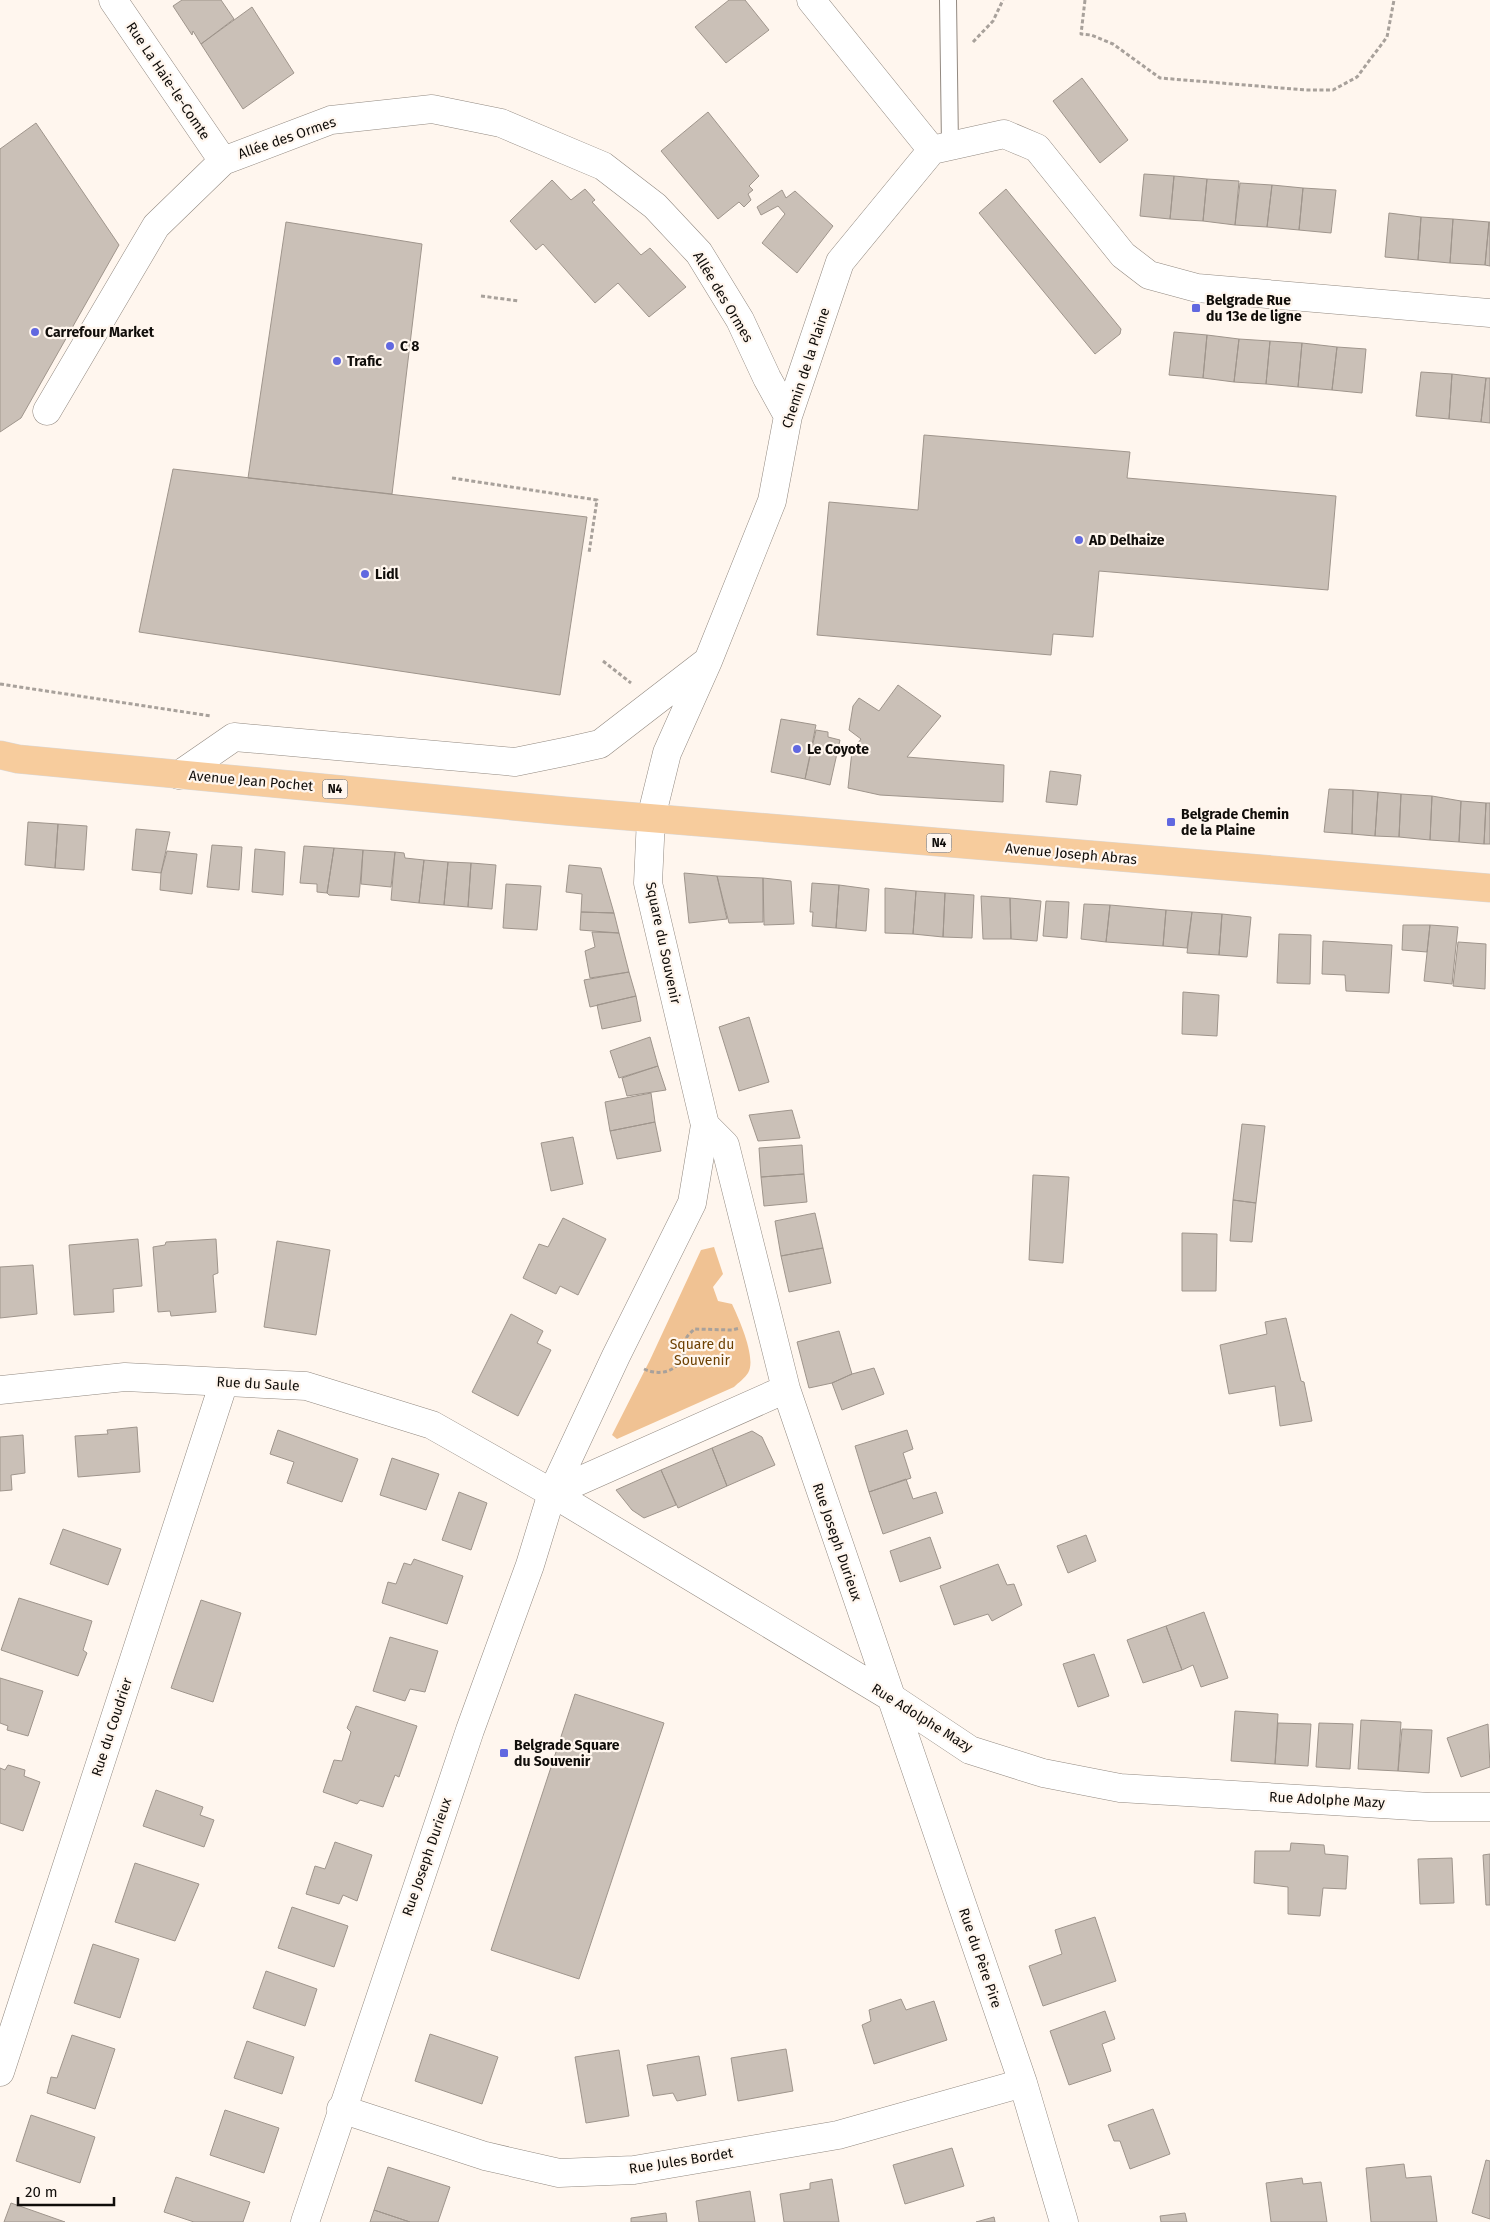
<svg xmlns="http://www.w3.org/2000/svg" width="1490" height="2222" viewBox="0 0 1490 2222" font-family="'Fira Sans',sans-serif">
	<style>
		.green { fill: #f0c293 }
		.building { fill: #cac0b7; stroke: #9f958c }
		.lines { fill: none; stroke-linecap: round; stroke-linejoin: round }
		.service-casing { stroke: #928980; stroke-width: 18 }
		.minor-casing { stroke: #928980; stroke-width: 29 }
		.tertiary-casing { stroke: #928980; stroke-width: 29 }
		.primary-casing { stroke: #d9d8d8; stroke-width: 29 }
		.path { stroke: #a8a19b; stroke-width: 3; stroke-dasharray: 4 2.5; stroke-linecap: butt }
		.service { stroke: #fff; stroke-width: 16 }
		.minor { stroke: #fff; stroke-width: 28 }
		.tertiary { stroke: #fff; stroke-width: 28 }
		.primary { stroke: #f7cc9d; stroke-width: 28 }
		.poi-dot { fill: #6168e0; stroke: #fff6ee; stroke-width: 2 }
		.labels { text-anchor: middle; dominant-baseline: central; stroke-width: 4.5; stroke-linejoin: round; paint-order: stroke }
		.shield { fill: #fff6ee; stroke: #58534e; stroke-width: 1 }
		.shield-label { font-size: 12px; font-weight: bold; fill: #100d0a }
		.street-label { font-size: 14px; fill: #100d0a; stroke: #fff6ee }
		.poi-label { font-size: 14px; font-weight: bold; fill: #100d0a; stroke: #fff6ee; text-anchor: start }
		.park-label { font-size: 14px; fill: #6d4103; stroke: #fff6ee }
	</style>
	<rect width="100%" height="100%" fill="#fff6ee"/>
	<path class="green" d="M 714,1247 L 723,1274 L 713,1287 L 718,1301 L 732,1304 C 739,1319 757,1359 748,1373 C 745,1378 738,1383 734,1387 L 617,1439 L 612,1435 L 650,1360 L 701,1250 Z"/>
	<path class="building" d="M 182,0 L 221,0 L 234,19 L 201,44 L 193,31 L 192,35 L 173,6 Z
		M 729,0 L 745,0 L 769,30 L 726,63 L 695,27 Z
		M 252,7 L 294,73 L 243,109 L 201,44 Z
		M 1082,78 L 1128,140 L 1100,163 L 1053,101 Z
		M 708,112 L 759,176 L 749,186 L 753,190 L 748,194 L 751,200 L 744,207 L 739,202 L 718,219 L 661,151 Z
		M 36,123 L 119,245 L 21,418 L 0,432 L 0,149 Z
		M 1144,174 L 1174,176 L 1170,219 L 1140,216 Z
		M 1174,176 L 1207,179 L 1203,221 L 1170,219 Z
		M 1207,179 L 1239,181 L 1235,225 L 1203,221 Z
		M 552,180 L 571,200 L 585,189 L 595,200 L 592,202 L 641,255 L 650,248 L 686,287 L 649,317 L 618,283 L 595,303 L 543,244 L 536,250 L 510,221 Z
		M 1240,183 L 1272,185 L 1267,227 L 1235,225 Z
		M 1272,185 L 1303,188 L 1299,230 L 1267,227 Z
		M 1303,188 L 1336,190 L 1331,233 L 1299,230 Z
		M 1006,189 L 1121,329 L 1120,334 L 1095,354 L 979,213 Z
		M 782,190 L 786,198 L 795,191 L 833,226 L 797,273 L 762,243 L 785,214 L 778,206 L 761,215 L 757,207 Z
		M 1389,213 L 1421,217 L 1418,260 L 1385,257 Z
		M 1421,217 L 1453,219 L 1450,263 L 1418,260 Z
		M 1453,219 L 1489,222 L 1485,265 L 1450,263 Z
		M 286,222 L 422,244 L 392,494 L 248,478 Z
		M 1489,222 L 1490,222 L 1490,266 L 1485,265 Z
		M 1174,332 L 1207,335 L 1203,378 L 1169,375 Z
		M 1207,335 L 1239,339 L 1234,382 L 1203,378 Z
		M 1239,339 L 1270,341 L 1266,384 L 1234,382 Z
		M 1270,341 L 1302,343 L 1298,387 L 1266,384 Z
		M 1302,343 L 1337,347 L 1332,390 L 1298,387 Z
		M 1337,347 L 1366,349 L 1362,393 L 1332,390 Z
		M 1421,372 L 1452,374 L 1449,419 L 1416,416 Z
		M 1452,374 L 1486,378 L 1481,422 L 1449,419 Z
		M 1486,378 L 1490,378 L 1490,423 L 1481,422 Z
		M 924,435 L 1130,452 L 1127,478 L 1336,496 L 1328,590 L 1099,571 L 1093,637 L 1053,634 L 1051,655 L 817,635 L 829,502 L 918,510 Z
		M 173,469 L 587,517 L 560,695 L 139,632 Z
		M 898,685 L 941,716 L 907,757 L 1004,765 L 1003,802 L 880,795 L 848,788 L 852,751 L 861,739 L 849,730 L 853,706 L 859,698 L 879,711 Z
		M 781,719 L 816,725 L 805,779 L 771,772 Z
		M 816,730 L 828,732 L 828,737 L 840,740 L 830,785 L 805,779 Z
		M 1050,771 L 1081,775 L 1077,805 L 1046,802 Z
		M 1329,789 L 1353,790 L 1352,834 L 1324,832 Z
		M 1353,790 L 1378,792 L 1375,836 L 1352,834 Z
		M 1378,792 L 1401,794 L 1399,837 L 1375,836 Z
		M 1401,794 L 1432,796 L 1430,840 L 1399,837 Z
		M 1432,796 L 1461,801 L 1459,842 L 1430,840 Z
		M 1461,801 L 1486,803 L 1484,844 L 1459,842 Z
		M 1486,803 L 1490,803 L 1490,844 L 1484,844 Z
		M 28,822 L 58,824 L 55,868 L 25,865 Z
		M 58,824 L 87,826 L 84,870 L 55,868 Z
		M 136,829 L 170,832 L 161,873 L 132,870 Z
		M 212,845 L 242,847 L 239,890 L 207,887 Z
		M 304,846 L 334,848 L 327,893 L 317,892 L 317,884 L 300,883 Z
		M 334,848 L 363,850 L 359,897 L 329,895 L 327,893 Z
		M 255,849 L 285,852 L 283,895 L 252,892 Z
		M 363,850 L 395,852 L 391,887 L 361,884 Z
		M 167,851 L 197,854 L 192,894 L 160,890 L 161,873 Z
		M 395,852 L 404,853 L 405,858 L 424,860 L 419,903 L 391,900 Z
		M 424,860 L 448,862 L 444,905 L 419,903 Z
		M 448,862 L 471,863 L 468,907 L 444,905 Z
		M 471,863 L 496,865 L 492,909 L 468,907 Z
		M 569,865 L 601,868 L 614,913 L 581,912 L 582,894 L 566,892 Z
		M 684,873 L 717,876 L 727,919 L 689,923 Z
		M 717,876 L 763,878 L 763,922 L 729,923 Z
		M 763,878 L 791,881 L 794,924 L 764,925 Z
		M 812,883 L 839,885 L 836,928 L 812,926 L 813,912 L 810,912 Z
		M 506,884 L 541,886 L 537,930 L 503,928 Z
		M 839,885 L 869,889 L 866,931 L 836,928 Z
		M 885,888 L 916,891 L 913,934 L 885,933 Z
		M 916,891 L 945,893 L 943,937 L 913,934 Z
		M 945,893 L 974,895 L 972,938 L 943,937 Z
		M 981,896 L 1010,898 L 1011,939 L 983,939 Z
		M 1010,898 L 1041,901 L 1037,941 L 1011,939 Z
		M 1046,901 L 1069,902 L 1067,938 L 1043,936 Z
		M 1084,904 L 1110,905 L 1106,942 L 1081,939 Z
		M 1110,905 L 1166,910 L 1163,946 L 1106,942 Z
		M 1166,910 L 1192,912 L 1187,948 L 1163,946 Z
		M 581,912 L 614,913 L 619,933 L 580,930 Z
		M 1192,912 L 1222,914 L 1219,955 L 1187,953 Z
		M 1222,914 L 1251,917 L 1247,957 L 1219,955 Z
		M 1403,925 L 1430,925 L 1427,952 L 1402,950 Z
		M 1430,925 L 1458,927 L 1452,984 L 1424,981 Z
		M 592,932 L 619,933 L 629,972 L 590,978 L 585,951 L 595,947 Z
		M 1279,934 L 1311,935 L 1310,984 L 1277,983 Z
		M 1323,941 L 1392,945 L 1389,993 L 1346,991 L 1345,975 L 1322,974 Z
		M 1458,942 L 1486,944 L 1485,989 L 1453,986 Z
		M 629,972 L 636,996 L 590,1007 L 584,980 Z
		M 1183,992 L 1219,995 L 1217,1036 L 1182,1034 Z
		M 636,996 L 641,1021 L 602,1029 L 597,1005 Z
		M 749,1017 L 769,1082 L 739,1091 L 719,1027 Z
		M 650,1037 L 658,1066 L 619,1078 L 610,1051 Z
		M 658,1066 L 666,1090 L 627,1096 L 622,1078 Z
		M 651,1093 L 655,1122 L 610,1131 L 605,1102 Z
		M 792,1110 L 800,1138 L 758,1141 L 749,1115 Z
		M 655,1122 L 661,1151 L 617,1159 L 610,1131 Z
		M 1242,1124 L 1265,1126 L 1256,1203 L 1233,1200 Z
		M 573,1137 L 583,1184 L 551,1191 L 541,1143 Z
		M 802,1145 L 804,1174 L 761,1177 L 759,1148 Z
		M 804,1174 L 807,1202 L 764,1206 L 761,1177 Z
		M 1033,1175 L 1069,1177 L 1063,1263 L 1029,1260 Z
		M 1233,1200 L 1256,1203 L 1252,1242 L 1230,1241 Z
		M 815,1213 L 823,1248 L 781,1256 L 775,1221 Z
		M 563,1218 L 606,1239 L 578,1295 L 560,1286 L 556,1294 L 523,1278 L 539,1244 L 548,1247 Z
		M 1182,1233 L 1217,1234 L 1216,1291 L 1182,1291 Z
		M 138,1239 L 142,1286 L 113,1289 L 114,1312 L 74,1315 L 69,1245 Z
		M 216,1239 L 218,1273 L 213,1275 L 216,1312 L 171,1316 L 170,1311 L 158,1312 L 153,1247 L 165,1245 L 166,1242 Z
		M 277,1241 L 330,1250 L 316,1335 L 264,1327 Z
		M 823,1248 L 831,1283 L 789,1292 L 781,1256 Z
		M 33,1265 L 37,1314 L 0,1318 L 0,1267 Z
		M 511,1314 L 543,1331 L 537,1343 L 551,1350 L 518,1416 L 472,1392 Z
		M 1286,1318 L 1301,1381 L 1304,1382 L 1312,1421 L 1280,1426 L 1275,1386 L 1229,1394 L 1220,1345 L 1267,1334 L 1265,1322 Z
		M 839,1331 L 852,1374 L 832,1383 L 809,1388 L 797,1342 Z
		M 874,1368 L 884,1394 L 842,1410 L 832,1383 L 852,1374 Z
		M 137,1427 L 140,1472 L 78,1477 L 75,1436 L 108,1434 L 107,1430 Z
		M 278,1430 L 358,1459 L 342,1502 L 287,1483 L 294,1462 L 270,1454 Z
		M 907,1430 L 913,1449 L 903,1453 L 911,1478 L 869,1492 L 855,1446 Z
		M 752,1431 L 762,1437 L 775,1465 L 727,1486 L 712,1448 Z
		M 23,1435 L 25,1473 L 11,1475 L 12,1490 L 0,1491 L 0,1437 Z
		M 712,1448 L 727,1486 L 678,1508 L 661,1470 Z
		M 392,1458 L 439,1474 L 426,1510 L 380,1495 Z
		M 661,1470 L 676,1505 L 644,1518 L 632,1510 L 616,1490 Z
		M 906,1479 L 913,1499 L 936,1492 L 943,1513 L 883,1534 L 869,1492 Z
		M 459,1492 L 487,1503 L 471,1550 L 442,1540 Z
		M 63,1529 L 121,1549 L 108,1585 L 50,1564 Z
		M 1086,1535 L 1096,1561 L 1068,1573 L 1057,1546 Z
		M 930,1537 L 941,1568 L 900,1582 L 890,1551 Z
		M 414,1559 L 463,1576 L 447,1624 L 382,1603 L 388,1582 L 396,1584 L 404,1563 L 411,1565 Z
		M 998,1564 L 1007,1585 L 1014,1584 L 1022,1605 L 992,1621 L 988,1614 L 954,1625 L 940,1586 Z
		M 19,1598 L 92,1621 L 83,1650 L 87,1653 L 78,1676 L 1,1650 Z
		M 201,1600 L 241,1613 L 213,1702 L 171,1688 Z
		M 1204,1612 L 1228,1678 L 1201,1687 L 1193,1665 L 1182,1670 L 1166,1626 Z
		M 1166,1626 L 1182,1670 L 1143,1683 L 1127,1640 Z
		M 390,1637 L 438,1651 L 425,1692 L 410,1689 L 405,1701 L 373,1691 Z
		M 1094,1654 L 1109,1696 L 1078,1707 L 1063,1664 Z
		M 0,1678 L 43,1691 L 28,1736 L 7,1730 L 8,1726 L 0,1723 Z
		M 575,1694 L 664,1723 L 579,1979 L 491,1950 Z
		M 356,1706 L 417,1726 L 399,1777 L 395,1775 L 383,1807 L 360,1800 L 357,1804 L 323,1792 L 334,1760 L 342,1761 L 351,1732 L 347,1728 Z
		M 1235,1711 L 1278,1714 L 1275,1764 L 1231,1761 Z
		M 1361,1720 L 1401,1722 L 1398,1771 L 1358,1769 Z
		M 1278,1723 L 1311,1724 L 1308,1766 L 1275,1764 Z
		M 1319,1723 L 1353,1724 L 1350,1769 L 1316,1767 Z
		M 1488,1724 L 1490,1767 L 1461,1777 L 1447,1738 Z
		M 1402,1729 L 1432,1730 L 1429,1773 L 1398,1771 Z
		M 8,1765 L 25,1770 L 24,1776 L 40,1782 L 23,1831 L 0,1823 L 0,1768 L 5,1770 Z
		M 156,1790 L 203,1807 L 200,1815 L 214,1820 L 204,1847 L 143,1826 Z
		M 335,1842 L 372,1855 L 357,1901 L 343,1895 L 339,1904 L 306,1894 L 315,1866 L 325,1869 Z
		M 1291,1843 L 1324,1845 L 1325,1854 L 1348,1856 L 1346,1889 L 1323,1888 L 1320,1916 L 1288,1914 L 1288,1887 L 1254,1883 L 1255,1851 L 1290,1851 Z
		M 1490,1854 L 1490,1905 L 1486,1905 L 1483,1855 Z
		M 1452,1858 L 1454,1903 L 1420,1904 L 1418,1859 Z
		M 135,1863 L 199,1884 L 175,1941 L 115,1922 Z
		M 292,1907 L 348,1926 L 334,1967 L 278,1948 Z
		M 1095,1917 L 1116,1981 L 1043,2006 L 1029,1966 L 1062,1954 L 1055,1930 Z
		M 93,1944 L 139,1959 L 120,2018 L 74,2003 Z
		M 266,1971 L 317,1989 L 305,2026 L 253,2008 Z
		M 901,1999 L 906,2010 L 934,2001 L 947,2040 L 874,2064 L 862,2025 L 871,2021 L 869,2010 Z
		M 1105,2011 L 1115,2039 L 1102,2044 L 1111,2071 L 1069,2085 L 1050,2031 Z
		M 430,2034 L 498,2057 L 482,2104 L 415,2081 Z
		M 72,2035 L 115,2049 L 95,2109 L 47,2093 L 51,2077 L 57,2078 Z
		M 247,2041 L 294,2057 L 282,2094 L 234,2078 Z
		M 786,2049 L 793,2091 L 738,2101 L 731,2058 Z
		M 619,2050 L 629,2116 L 586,2123 L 575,2057 Z
		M 699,2056 L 706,2095 L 677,2101 L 673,2093 L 653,2096 L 647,2065 Z
		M 1153,2109 L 1170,2154 L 1130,2169 L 1120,2141 L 1114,2141 L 1108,2125 Z
		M 225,2110 L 279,2128 L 264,2173 L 210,2155 Z
		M 31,2115 L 95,2137 L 80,2183 L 16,2161 Z
		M 952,2148 L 964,2186 L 905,2204 L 893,2165 Z
		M 1486,2160 L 1490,2161 L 1490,2219 L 1472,2213 Z
		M 1404,2164 L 1406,2178 L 1431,2176 L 1437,2222 L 1371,2222 L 1366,2168 Z
		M 388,2167 L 450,2187 L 438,2222 L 410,2222 L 374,2210 Z
		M 176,2177 L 250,2202 L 243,2222 L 194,2222 L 164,2212 Z
		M 1302,2178 L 1303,2184 L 1321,2182 L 1327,2222 L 1271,2222 L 1266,2183 Z
		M 832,2179 L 839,2222 L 784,2222 L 780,2194 L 810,2189 L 810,2183 Z
		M 750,2191 L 755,2222 L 699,2222 L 696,2201 Z
		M 11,2203 L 65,2222 L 4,2222 Z
		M 374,2210 L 410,2222 L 370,2222 Z
		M 666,2213 L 667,2222 L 631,2222 L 631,2218 Z
		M 1185,2213 L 1187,2222 L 1161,2222 L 1160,2216 Z
		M 994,2217 L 995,2222 L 976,2222 Z"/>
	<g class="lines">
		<g class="service-casing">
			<path id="service" d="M 948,0 L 950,146"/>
		</g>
		<g class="minor-casing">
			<path id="minor" d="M 113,0 L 223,161
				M 811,0 L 932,150
				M 932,150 L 1004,134 L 1037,148 L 1123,255 L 1149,275 L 1197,288 L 1490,313
				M 47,411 L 156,226 L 223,161 L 331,120 L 432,109 L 501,123 L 603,166 L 655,206 L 699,253 L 740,320 L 767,378 L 788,416
				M 179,775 L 234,737 L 515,762 L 569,751 L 600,744 L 705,663
				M 651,818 L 667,753 L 708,661 L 772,501 L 788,416 L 840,262 L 932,150
				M 705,1125 L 725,1145 L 786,1389 L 1023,2083 L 1064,2222
				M 0,1390 L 125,1377 L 306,1386 L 432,1425 L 552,1493 L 743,1608 L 889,1696 L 970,1750 L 1043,1773 L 1120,1788 L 1430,1807 L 1490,1807
				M 552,1493 L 786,1389
				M 0,2072 L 224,1382
				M 341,2109 L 485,2156 L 559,2173 L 634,2170 L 838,2135 L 1023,2083"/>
		</g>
		<g class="tertiary-casing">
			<path id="tertiary" d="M 305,2222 L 470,1730 L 530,1565 L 552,1493 L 616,1356 L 692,1203 L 705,1125 L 648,883 L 651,818"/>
		</g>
		<g class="primary-casing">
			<path id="primary" d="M 0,755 L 18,759 L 565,811 L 1490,888"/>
		</g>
		<path class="path" d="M 1085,0 L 1081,34 L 1091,35 L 1113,44 L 1160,78 L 1306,90 L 1333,90 L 1357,77 L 1387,37 L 1394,0
			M 973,42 L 993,21 L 1003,0
			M 481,296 L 519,301
			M 452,478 L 597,500 L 589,553
			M 603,661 L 631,683
			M 0,684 L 211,716
			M 644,1369 C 661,1377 680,1371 685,1351 C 686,1347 685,1342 686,1339 C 687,1335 692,1332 694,1329 L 732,1330 L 740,1328"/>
		<use href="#service" class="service"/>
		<use href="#minor" class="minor"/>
		<use href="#tertiary" class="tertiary"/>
		<use href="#primary" class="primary"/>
	</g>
	<g class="poi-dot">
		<rect x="1191" y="303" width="10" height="10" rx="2.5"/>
		<circle cx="35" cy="332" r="5"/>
		<circle cx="390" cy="346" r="5"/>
		<circle cx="337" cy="361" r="5"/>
		<circle cx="1079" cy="540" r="5"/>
		<circle cx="365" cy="574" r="5"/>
		<circle cx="797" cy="749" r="5"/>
		<rect x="1166" y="817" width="10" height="10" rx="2.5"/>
		<rect x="499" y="1748" width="10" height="10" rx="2.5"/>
	</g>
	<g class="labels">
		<g class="shield">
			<rect x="322.5" y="779.5" width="25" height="19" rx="4"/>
			<rect x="926.5" y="833.5" width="25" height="19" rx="4"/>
		</g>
		<g class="shield-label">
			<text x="335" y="789">N4</text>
			<text x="939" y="843">N4</text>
		</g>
		<g class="street-label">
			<text transform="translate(168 81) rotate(56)">Rue La Haie-le-Comte</text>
			<text transform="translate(287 138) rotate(-19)">Allée des Ormes</text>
			<text transform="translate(723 297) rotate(59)">Allée des Ormes</text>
			<text transform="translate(806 368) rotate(-72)">Chemin de la Plaine</text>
			<text transform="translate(251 781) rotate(5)">Avenue Jean Pochet</text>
			<text transform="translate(1071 854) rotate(5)">Avenue Joseph Abras</text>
			<text transform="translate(663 943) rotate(78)">Square du Souvenir</text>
			<text transform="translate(258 1384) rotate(3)">Rue du Saule</text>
			<text transform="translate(837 1542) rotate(71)">Rue Joseph Durieux</text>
			<text transform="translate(922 1718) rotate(32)">Rue Adolphe Mazy</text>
			<text transform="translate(112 1727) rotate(-72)">Rue du Coudrier</text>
			<text transform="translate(1327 1800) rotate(3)">Rue Adolphe Mazy</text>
			<text transform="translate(427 1857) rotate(-71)">Rue Joseph Durieux</text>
			<text transform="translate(980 1958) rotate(71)">Rue du Père Pire</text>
			<text transform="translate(681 2161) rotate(-9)">Rue Jules Bordet</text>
		</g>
		<g class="poi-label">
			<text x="1206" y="300">Belgrade Rue<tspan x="1206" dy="16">du 13e de ligne</tspan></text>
			<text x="45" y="332">Carrefour Market</text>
			<text x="400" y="346">C 8</text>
			<text x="347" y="361">Trafic</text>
			<text x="1089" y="540">AD Delhaize</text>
			<text x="375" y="574">Lidl</text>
			<text x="807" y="749">Le Coyote</text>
			<text x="1181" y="814">Belgrade Chemin<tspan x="1181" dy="16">de la Plaine</tspan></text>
			<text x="514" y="1745">Belgrade Square<tspan x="514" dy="16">du Souvenir</tspan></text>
		</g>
		<g class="park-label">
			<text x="702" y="1344">Square du<tspan x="702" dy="16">Souvenir</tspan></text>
		</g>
	</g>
	<path d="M18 2197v8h96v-8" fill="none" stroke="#100d0a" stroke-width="2.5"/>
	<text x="25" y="2197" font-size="15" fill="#100d0a" stroke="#fff6ee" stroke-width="4" paint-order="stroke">20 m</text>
</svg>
